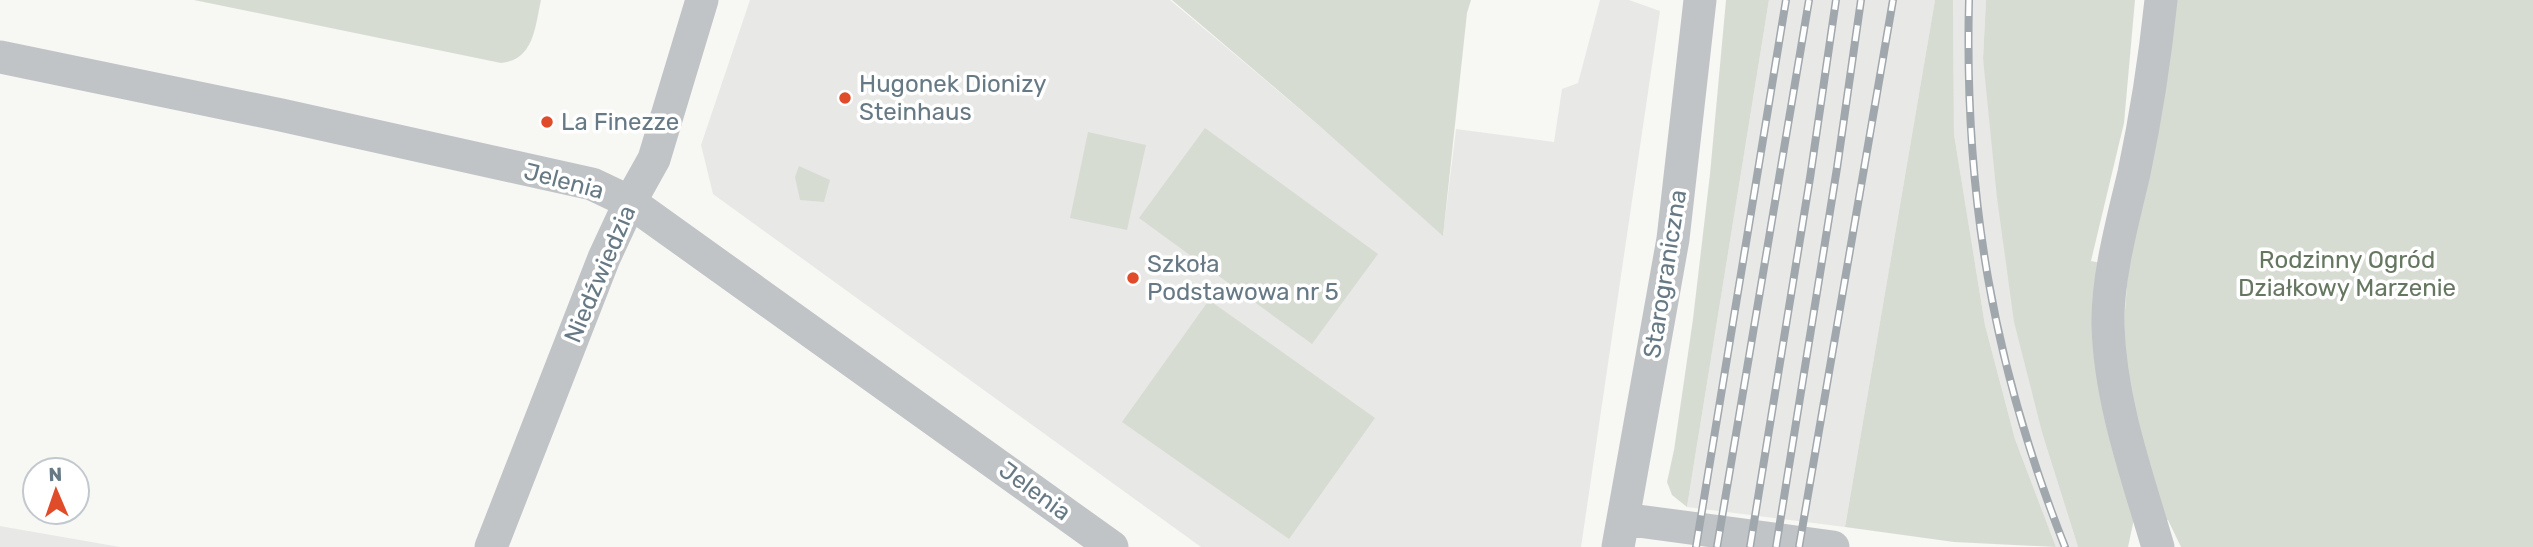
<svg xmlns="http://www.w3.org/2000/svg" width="2533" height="547" viewBox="0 0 2533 547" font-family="Rubik,sans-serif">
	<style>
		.built { fill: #e8e8e7 }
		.green { fill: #d7dcd3 }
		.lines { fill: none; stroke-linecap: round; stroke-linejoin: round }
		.minor { stroke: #c0c4c7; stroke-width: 33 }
		.rail-casing { stroke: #a1a8ad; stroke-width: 8 }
		.rail { stroke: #fff; stroke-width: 5; stroke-dasharray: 16; stroke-linecap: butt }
		.poi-dot { fill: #e04b2a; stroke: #fff; stroke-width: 2.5 }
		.labels { text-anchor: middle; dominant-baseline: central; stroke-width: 7; stroke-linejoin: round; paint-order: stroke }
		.poi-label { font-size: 24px; fill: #667984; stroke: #fff; text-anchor: start }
		.street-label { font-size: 24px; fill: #667984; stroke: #fff }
		.park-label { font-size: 24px; fill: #667761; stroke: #fff }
	</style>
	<rect width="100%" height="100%" fill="#f7f7f4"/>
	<path class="built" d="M 750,0 L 1170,0 L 1315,122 L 1443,235 L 1456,129 L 1554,142 L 1562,89 L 1578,83 L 1600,0 L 1629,0 L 1660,11 L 1581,547 L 1201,547 L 713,194 L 701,145 Z
		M 1769,0 L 1935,0 L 1845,527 L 1687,507 Z
		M 1953,0 L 1986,0 L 1983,58 L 2043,436 L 2078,547 L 2056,547 L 2015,439 L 1985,325 L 1954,134 Z
		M 0,526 L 11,528 L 120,547 L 0,547 Z"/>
	<path class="green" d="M 194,0 L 541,0 C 535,27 534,60 501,63 Z
		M 1172,0 L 1471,0 L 1467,13 L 1443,236 L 1315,122 Z
		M 1726,0 L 1769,0 L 1687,507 L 1672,495 L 1667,482 L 1674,450 L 1693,319 L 1710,174 Z
		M 1935,0 L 1953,0 L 1954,134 L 1985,325 L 2015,439 L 2056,547 L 1954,542 L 1845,527 Z
		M 1986,0 L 2135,0 L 2124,123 L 2091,261 L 2101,263 L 2134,519 L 2128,547 L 2078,547 L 2043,436 L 2014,322 L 1997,198 L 1983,58 Z
		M 2173,0 L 2533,0 L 2533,547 L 2181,547 L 2168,520 L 2160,521 L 2126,377 L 2124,322 L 2129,261 Z
		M 1205,128 L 1378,254 L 1312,344 L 1139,218 Z
		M 1088,132 L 1146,145 L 1127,230 L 1070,218 Z
		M 799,166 L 830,180 L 824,202 L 800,200 L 795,177 Z
		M 1209,300 L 1375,418 L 1289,539 L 1122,422 Z"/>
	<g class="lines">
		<path class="minor" d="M 0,57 L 281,115 L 592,184 L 630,202 L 1112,547
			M 1623,519 L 1833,547
			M 491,547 L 604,258 L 630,202 L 654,159 L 702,0
			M 1618,547 L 1673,239 L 1700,0
			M 2158,547 C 2137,475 2110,401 2108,325 C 2107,277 2123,220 2134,173 C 2146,116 2155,58 2161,0"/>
		<g class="rail-casing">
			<path id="rail" d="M 1969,0 C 1964,196 1993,365 2065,547
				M 1696,547 L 1786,0
				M 1717,547 L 1809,0
				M 1750,547 L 1810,178 L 1836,0
				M 1776,547 L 1837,168 L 1861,0
				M 1799,547 L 1893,0"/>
		</g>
		<use href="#rail" class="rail"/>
	</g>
	<g class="poi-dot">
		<circle cx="845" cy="98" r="7"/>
		<circle cx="547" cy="122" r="7"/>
		<circle cx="1133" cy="278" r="7"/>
	</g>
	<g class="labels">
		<g class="poi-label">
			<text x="859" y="84">Hugonek Dionizy<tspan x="859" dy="28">Steinhaus</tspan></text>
			<text x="561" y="122">La Finezze</text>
			<text x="1147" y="264">Szkoła<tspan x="1147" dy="28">Podstawowa nr 5</tspan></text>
		</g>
		<g class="street-label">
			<text transform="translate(564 181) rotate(15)">Jelenia</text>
			<text transform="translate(600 274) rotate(-67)">Niedźwiedzia</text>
			<text transform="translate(1665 274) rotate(-81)">Starograniczna</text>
			<text transform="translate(1035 491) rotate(36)">Jelenia</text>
		</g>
		<g class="park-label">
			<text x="2347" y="260">Rodzinny Ogród<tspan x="2347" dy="28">Działkowy Marzenie</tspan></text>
		</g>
	</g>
	<g transform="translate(56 491) rotate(358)"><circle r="33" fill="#ffffff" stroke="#c2c9ce" stroke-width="2"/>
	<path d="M0-5L12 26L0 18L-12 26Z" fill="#e04b2a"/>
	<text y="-10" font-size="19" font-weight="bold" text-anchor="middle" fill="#667984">N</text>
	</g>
</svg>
